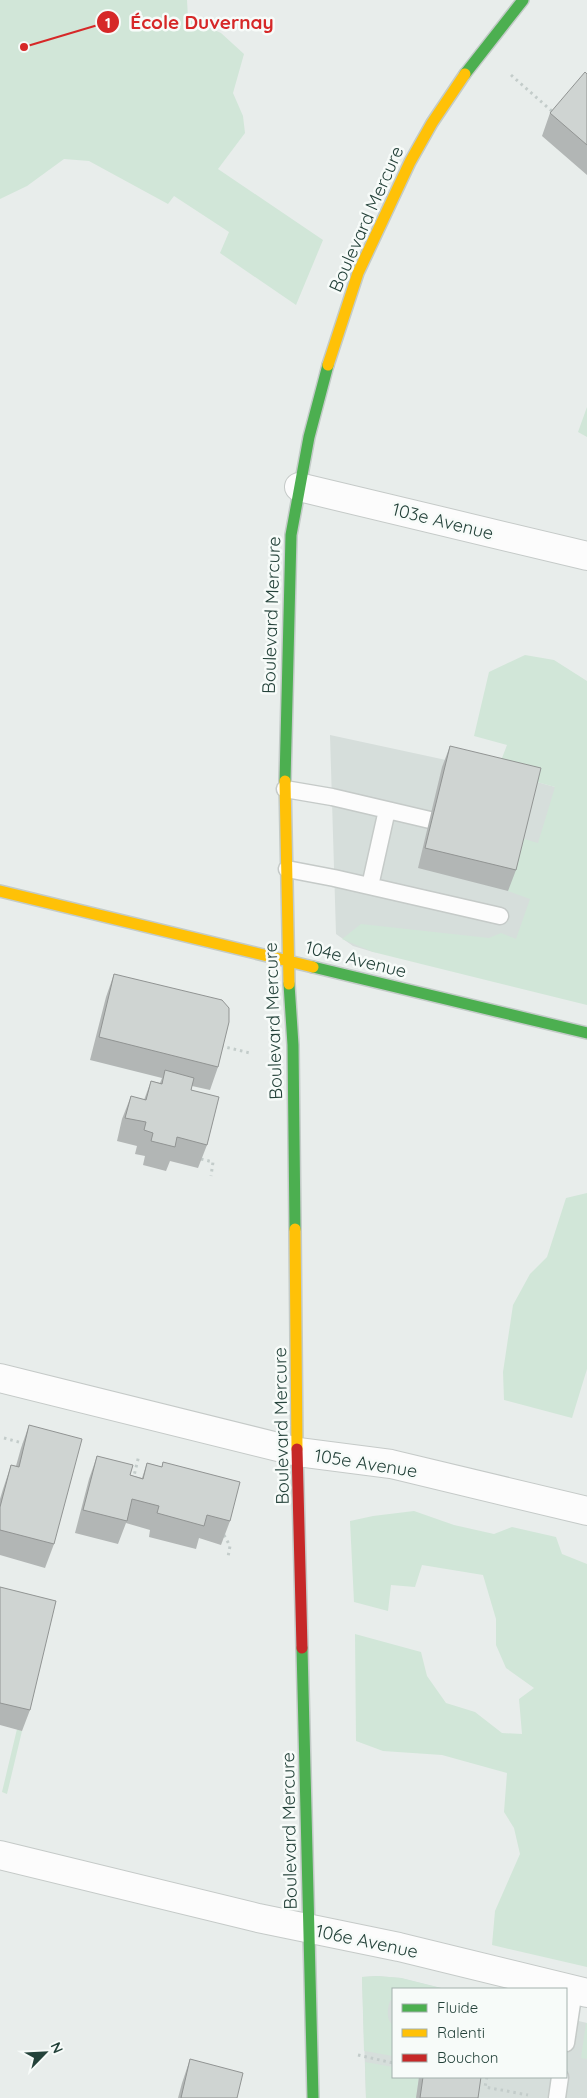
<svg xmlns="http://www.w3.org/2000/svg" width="587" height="2098" viewBox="0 0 587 2098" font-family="Quicksand,sans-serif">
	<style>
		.built { fill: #d6dedb }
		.green { fill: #d1e6d8 }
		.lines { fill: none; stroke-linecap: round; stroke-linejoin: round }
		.lane-casing { stroke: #c5cac8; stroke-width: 19 }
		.street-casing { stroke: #c5cac8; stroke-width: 30 }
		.fast-casing { stroke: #c3cbc8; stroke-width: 14 }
		.slow-casing { stroke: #c3cbc8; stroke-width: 14 }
		.jam-casing { stroke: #c3cbc8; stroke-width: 14 }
		.path { stroke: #c3ccca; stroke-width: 3; stroke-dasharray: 2.5 4; stroke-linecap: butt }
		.lane { stroke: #fcfcfc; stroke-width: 16 }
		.street { stroke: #fcfcfc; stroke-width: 28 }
		.fast { stroke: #4caf50; stroke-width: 11 }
		.slow { stroke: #ffc107; stroke-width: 11 }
		.jam { stroke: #c62828; stroke-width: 11 }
		.wall { fill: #b2b6b5 }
		.building { fill: #cfd4d2; stroke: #919493 }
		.labels { text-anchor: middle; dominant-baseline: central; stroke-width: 5; stroke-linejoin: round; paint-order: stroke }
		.street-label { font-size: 18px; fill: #24423a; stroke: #f7fbf9 }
		.leader { fill: none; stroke: #d62828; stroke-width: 2 }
		.callout-dot { fill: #d62828; stroke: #f7fbf9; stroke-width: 2 }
		.mark-label { font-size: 15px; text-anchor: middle; font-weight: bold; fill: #fff }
		.callout-label { font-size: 19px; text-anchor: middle; font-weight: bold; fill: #d62828; stroke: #f7fbf9; stroke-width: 5; stroke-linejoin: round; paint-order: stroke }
	</style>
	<rect width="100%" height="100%" fill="#e8edeb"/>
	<path class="built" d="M 330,735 L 497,771 L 555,787 L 587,966 L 373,952 L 353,946 L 336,934 Z
		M 377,1976 L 401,1978 L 445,1989 L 393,1989 L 393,2077 L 566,2077 L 566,2018 L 587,2023 L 587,2098 L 366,2098 L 362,1977 Z"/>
	<path class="green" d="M 0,0 L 187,0 L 188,18 L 221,33 L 244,54 L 233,93 L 243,116 L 245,133 L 218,169 L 323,240 L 296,305 L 220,253 L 229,232 L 174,196 L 168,204 L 89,161 L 64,159 L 27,186 L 0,199 Z
		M 587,407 L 587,437 L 578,432 Z
		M 525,655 L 554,660 L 587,681 L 587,1005 L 373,952 L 342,939 L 361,924 L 489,938 L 501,933 L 516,939 L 530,899 L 508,891 L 521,838 L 538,843 L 555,787 L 497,771 L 507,745 L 474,736 L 489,672 Z
		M 587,1193 L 587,1369 L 572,1418 L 504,1400 L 503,1372 L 513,1305 L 530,1274 L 547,1257 L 566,1198 Z
		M 414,1511 L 454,1525 L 494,1534 L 512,1527 L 556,1537 L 562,1554 L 587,1564 L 587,1967 L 492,1945 L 495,1911 L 520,1854 L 514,1828 L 504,1812 L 507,1773 L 442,1755 L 383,1751 L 356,1741 L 355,1634 L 421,1652 L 427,1676 L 446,1703 L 475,1712 L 502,1733 L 522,1734 L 519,1699 L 534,1688 L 506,1668 L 496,1645 L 496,1619 L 483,1575 L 422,1565 L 415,1587 L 391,1585 L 388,1611 L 354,1602 L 350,1521 L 373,1516 Z
		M 17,1729 L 22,1731 L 7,1794 L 2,1792 Z
		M 377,1976 L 401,1978 L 445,1989 L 393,1989 L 393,2000 L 390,2001 C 387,2009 386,2020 393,2025 L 393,2056 L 364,2051 L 362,1977 Z
		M 586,2023 L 587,2023 L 587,2059 L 581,2058 Z
		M 365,2062 L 393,2067 L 393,2077 L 419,2077 L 416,2098 L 366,2098 Z"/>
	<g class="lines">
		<g class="lane-casing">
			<path id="lane" d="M 285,789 L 332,797 L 430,820
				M 287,869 L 334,878 L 500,916
				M 370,886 L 387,810
				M 566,2043 L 574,1990
				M 557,2098 L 560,2077"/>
		</g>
		<g class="street-casing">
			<path id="street" d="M 299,487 L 587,556
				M 0,1378 L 298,1452 L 391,1464 L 587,1511
				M 0,1855 L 258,1918 L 399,1947 L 587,1993"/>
		</g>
		<g class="fast-casing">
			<path id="fast" d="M 465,74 L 523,0
				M 285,781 L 291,535 L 309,437 L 328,365
				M 313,967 L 587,1033
				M 289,984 L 293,1045 L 295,1229
				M 302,1648 L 313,2098"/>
		</g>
		<g class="slow-casing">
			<path id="slow" d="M 328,365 L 358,273 L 410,162 L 432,123 L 465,74
				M 285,781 L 289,984
				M 0,891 L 313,967
				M 295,1229 L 297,1449"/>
		</g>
		<g class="jam-casing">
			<path id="jam" d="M 297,1449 L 302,1648"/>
		</g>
		<path class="path" d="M 511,75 L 554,113
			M 221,1046 L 250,1053
			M 201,1159 L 213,1162 L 211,1176
			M 4,1438 L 26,1444
			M 133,1480 L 139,1455
			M 224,1535 L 230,1546 L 228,1557
			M 358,2055 L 393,2063
			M 487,2077 L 485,2087 L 528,2095"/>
		<use href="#lane" class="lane"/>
		<use href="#street" class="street"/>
		<use href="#fast" class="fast"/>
		<use href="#slow" class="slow"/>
		<use href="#jam" class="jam"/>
	</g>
	<path class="wall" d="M 587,74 L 587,175 L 542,136 L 550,113 Z
		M 450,746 L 516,870 L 508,891 L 418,868 L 442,767 Z
		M 114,974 L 218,1067 L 210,1090 L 192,1086 L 191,1090 L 207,1145 L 198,1168 L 170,1161 L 166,1171 L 143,1165 L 145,1156 L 135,1154 L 137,1146 L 117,1141 L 122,1119 L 131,1096 L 144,1100 L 151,1081 L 160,1083 L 162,1078 L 90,1060 L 106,997 Z
		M 29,1425 L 54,1544 L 45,1568 L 0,1555 L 0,1499 L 3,1489 L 11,1465 L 16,1466 L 21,1448 Z
		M 97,1456 L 130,1475 L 142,1478 L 147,1463 L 162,1467 L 163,1462 L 230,1521 L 221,1545 L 199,1538 L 196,1549 L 149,1537 L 150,1530 L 126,1523 L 118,1544 L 75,1533 L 89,1479 Z
		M 0,1587 L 30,1710 L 22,1731 L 0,1725 Z
		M 190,2059 L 237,2098 L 178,2098 L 182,2083 Z
		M 419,2077 L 481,2077 L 478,2098 L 416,2098 Z"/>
	<path class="building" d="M 585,72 L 587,74 L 587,145 L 550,113 Z
		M 450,746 L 541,768 L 516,870 L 425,848 Z
		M 114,974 L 222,1000 L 229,1008 L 229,1022 L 218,1067 L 99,1037 Z
		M 165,1070 L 194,1078 L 191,1090 L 219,1097 L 207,1145 L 177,1137 L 175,1147 L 151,1141 L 153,1133 L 144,1130 L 146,1122 L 125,1118 L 131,1096 L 146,1100 L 151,1081 L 162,1084 Z
		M 29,1425 L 82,1439 L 54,1544 L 0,1530 L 0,1507 L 11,1465 L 19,1467 Z
		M 97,1456 L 133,1465 L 130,1475 L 143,1479 L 147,1463 L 162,1467 L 163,1462 L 240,1482 L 230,1521 L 207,1515 L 204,1526 L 157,1513 L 159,1506 L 132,1499 L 127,1521 L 83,1510 Z
		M 0,1587 L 56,1601 L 30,1710 L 0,1703 Z
		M 190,2059 L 243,2073 L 237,2098 L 181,2098 Z
		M 423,2077 L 481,2077 L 478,2098 L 420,2098 Z"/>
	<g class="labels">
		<g class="street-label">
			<text transform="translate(366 219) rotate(-66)">Boulevard Mercure</text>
			<text transform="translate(443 521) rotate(14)">103e Avenue</text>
			<text transform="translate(271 615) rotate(-88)">Boulevard Mercure</text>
			<text transform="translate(356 959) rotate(14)">104e Avenue</text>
			<text transform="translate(273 1021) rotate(-92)">Boulevard Mercure</text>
			<text transform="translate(281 1426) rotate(-91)">Boulevard Mercure</text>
			<text transform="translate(366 1463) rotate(9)">105e Avenue</text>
			<text transform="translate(289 1831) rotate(-91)">Boulevard Mercure</text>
			<text transform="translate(367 1941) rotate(12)">106e Avenue</text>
		</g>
	</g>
	<path class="leader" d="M24 47L108 22"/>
	<g class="callout-dot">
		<circle cx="24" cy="47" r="5"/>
		<circle cx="108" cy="22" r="12"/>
	</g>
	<g class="mark-label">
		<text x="108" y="28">1</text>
	</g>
	<g class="callout-label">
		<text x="202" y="29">École Duvernay</text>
	</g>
	<rect x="392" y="1988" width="175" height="90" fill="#f7fbf9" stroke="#a3b1ad"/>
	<rect x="402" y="2004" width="25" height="8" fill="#4caf50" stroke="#a3b1ad"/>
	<text x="437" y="2013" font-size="15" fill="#24423a">Fluide</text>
	<rect x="402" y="2029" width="25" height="8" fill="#ffc107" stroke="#a3b1ad"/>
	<text x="437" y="2038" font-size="15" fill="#24423a">Ralenti</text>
	<rect x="402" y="2054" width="25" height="8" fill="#c62828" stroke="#a3b1ad"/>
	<text x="437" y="2063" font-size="15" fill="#24423a">Bouchon</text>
	<g transform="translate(45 2053) rotate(66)" stroke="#f7fbf9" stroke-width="4" paint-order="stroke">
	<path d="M0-4L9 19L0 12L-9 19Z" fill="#24423a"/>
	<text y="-8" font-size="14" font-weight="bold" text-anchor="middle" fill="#24423a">N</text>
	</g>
</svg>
